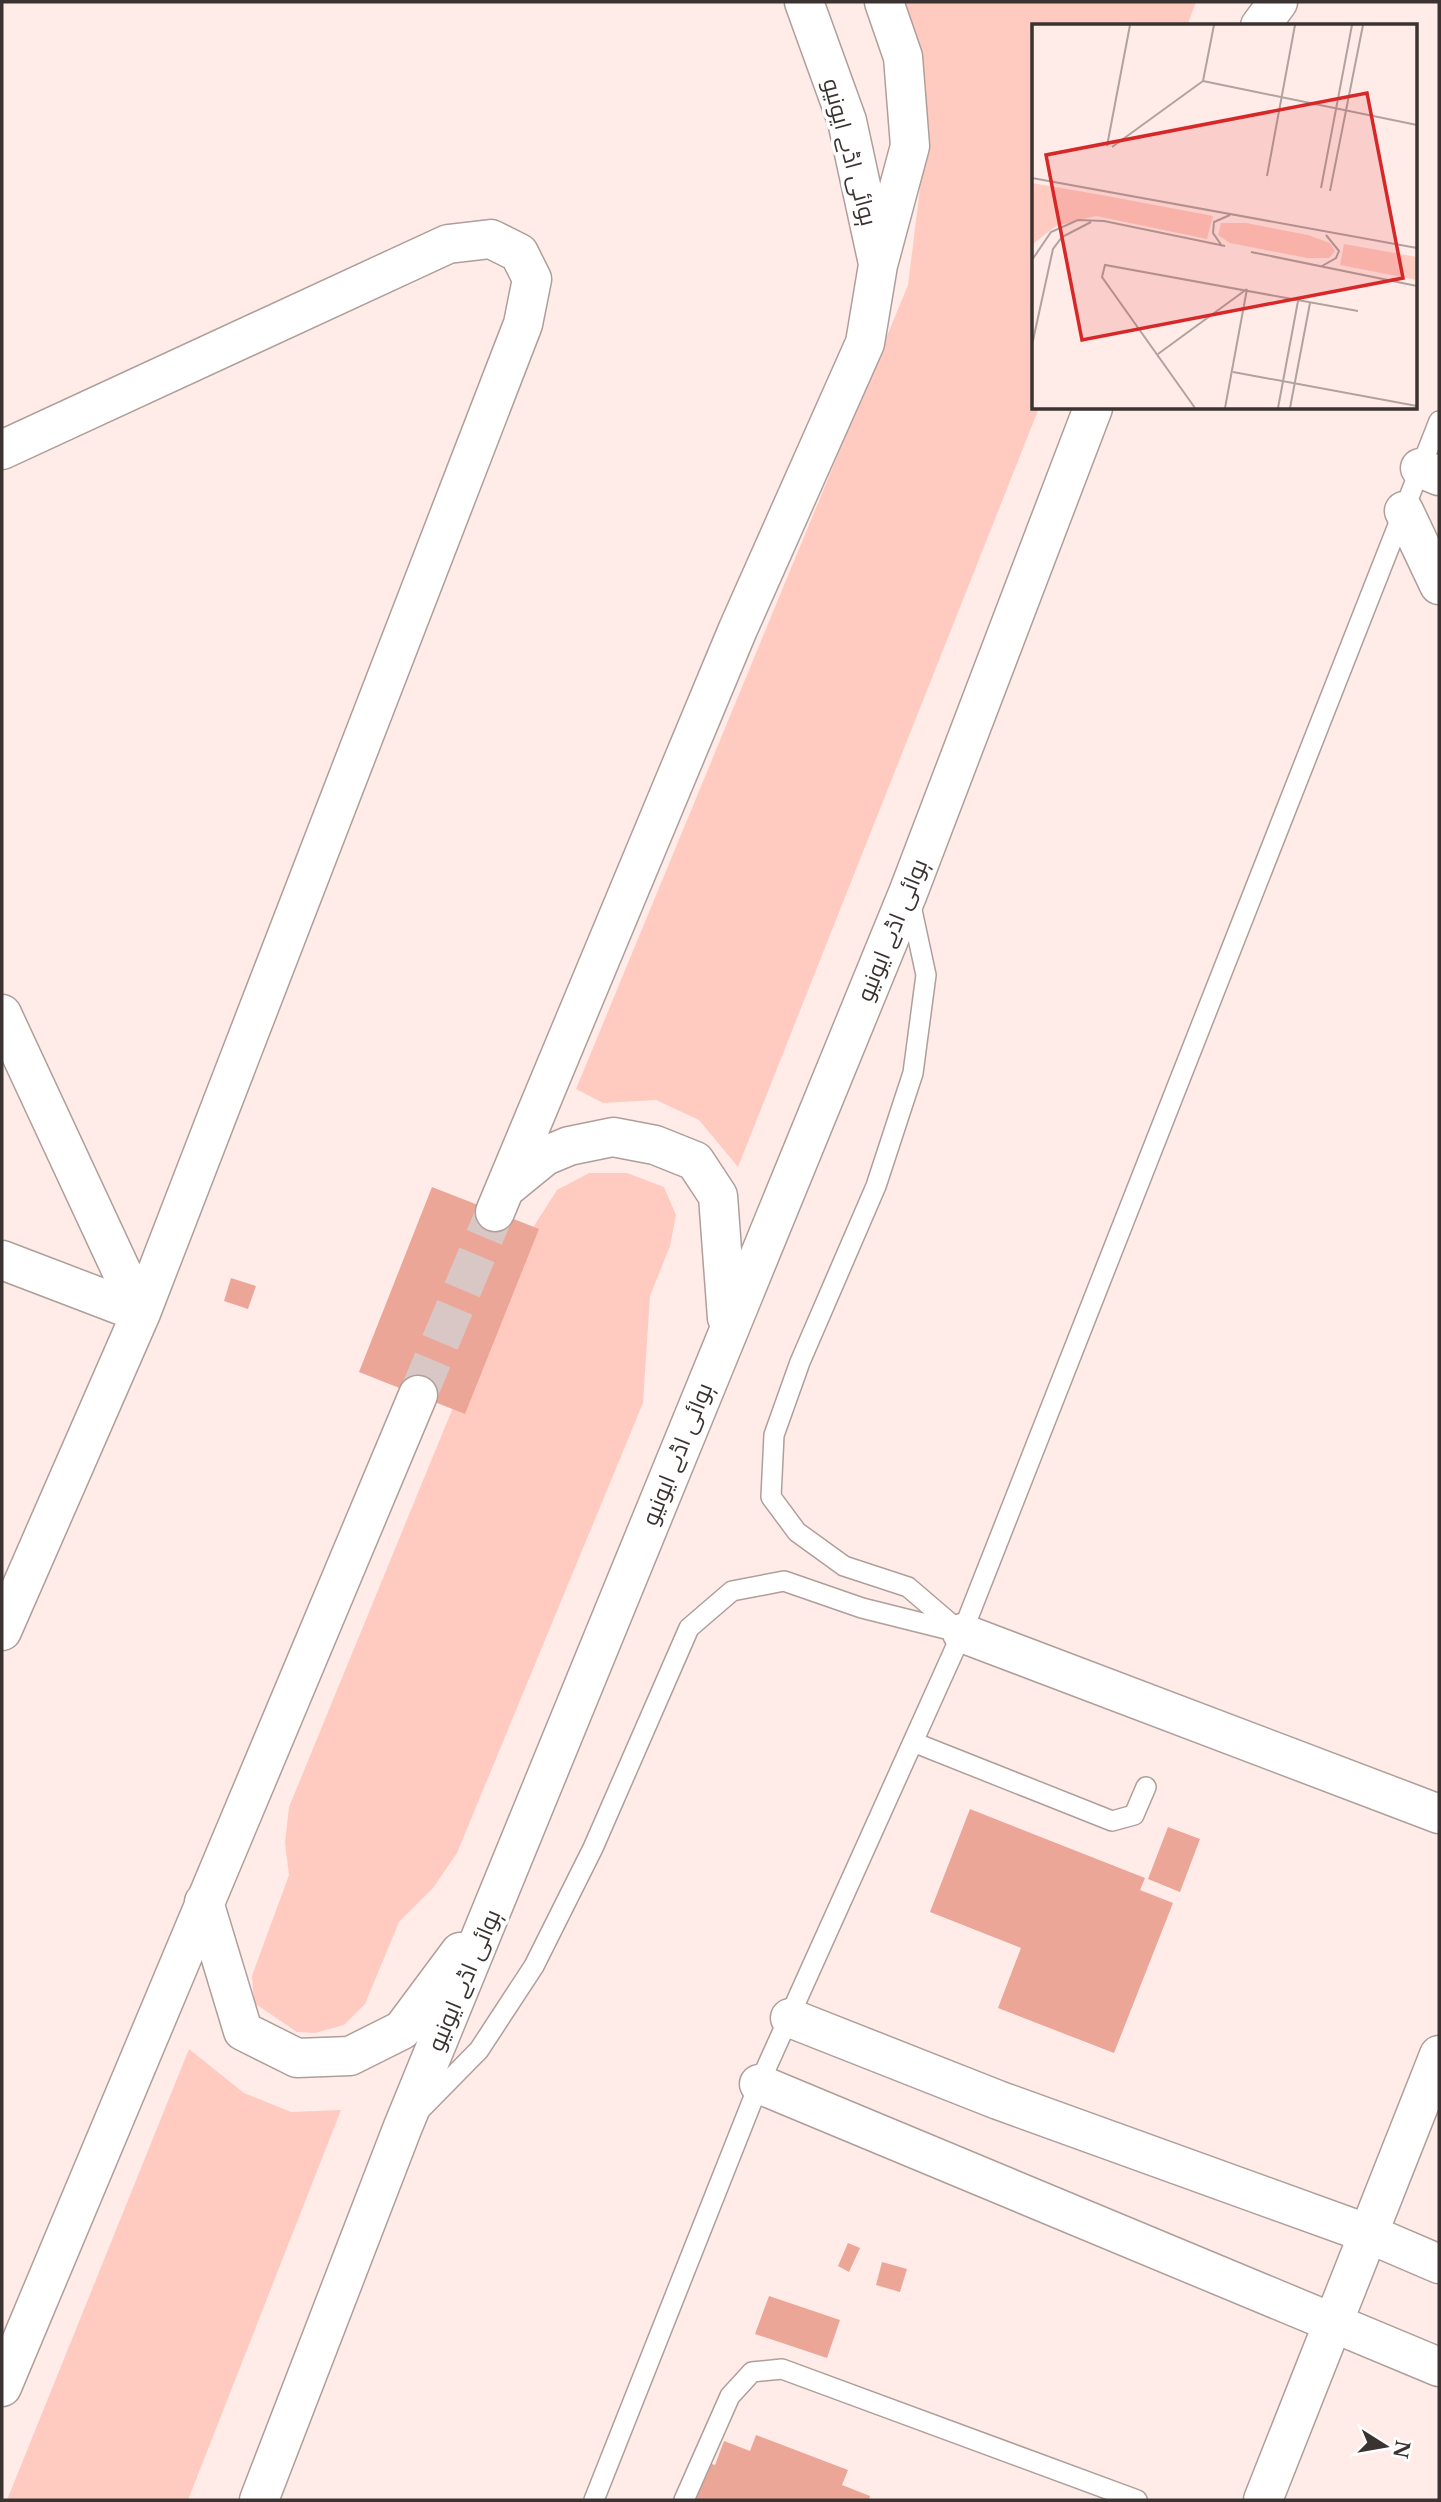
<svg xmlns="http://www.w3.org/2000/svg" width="1441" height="2502" viewBox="0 0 1441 2502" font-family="'Libre Baskerville',Cairo,serif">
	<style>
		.green { fill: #ffcbc0 }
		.building { fill: #eca698 }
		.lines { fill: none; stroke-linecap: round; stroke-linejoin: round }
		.primary-tunnel { stroke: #d8c7c4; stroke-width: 38; stroke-dasharray: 38 19; stroke-linecap: butt }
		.lane-casing { stroke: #af9e9a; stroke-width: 22 }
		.street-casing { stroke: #af9e9a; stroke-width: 41 }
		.primary-casing { stroke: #af9e9a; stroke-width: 41 }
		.lane { stroke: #fff; stroke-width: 19 }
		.street { stroke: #fff; stroke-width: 38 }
		.primary { stroke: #fff; stroke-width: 38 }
		.labels { text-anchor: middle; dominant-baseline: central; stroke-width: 7; stroke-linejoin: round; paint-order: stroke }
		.street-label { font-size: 23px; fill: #3a3332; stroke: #fff }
		.inset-road { fill: none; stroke: #b0a29f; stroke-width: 2 }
		.view { fill: #d62828; fill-opacity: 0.15; stroke: #d62828; stroke-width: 3.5 }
		.inset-edge { fill: none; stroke: #3a3332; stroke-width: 3.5 }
	</style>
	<rect width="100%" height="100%" fill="#ffece8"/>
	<path class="green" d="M 900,2 L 1196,2 L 1187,26 L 1033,26 L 1033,408 L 1039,408 L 738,1167 L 699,1120 L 656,1100 L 603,1103 L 576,1089 L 908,285 L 923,164 Z
		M 589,1173 L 627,1173 L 664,1187 L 676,1215 L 670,1246 L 650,1296 L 643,1403 L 457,1853 L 433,1888 L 399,1922 L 365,2004 L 344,2025 L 315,2033 L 297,2032 L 254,2003 L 252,1976 L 289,1875 L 285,1843 L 289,1807 L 516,1254 L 557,1190 Z
		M 189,2049 L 244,2093 L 291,2112 L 341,2110 L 188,2500 L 7,2500 Z"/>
	<path class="building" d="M 432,1187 L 539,1229 L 465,1414 L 359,1372 Z
		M 231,1278 L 256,1286 L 248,1309 L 224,1301 Z
		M 970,1809 L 1145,1878 L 1140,1890 L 1173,1903 L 1114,2053 L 998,2008 L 1021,1948 L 930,1912 Z
		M 1168,1827 L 1200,1839 L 1180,1892 L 1148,1879 Z
		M 848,2243 L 860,2248 L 849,2272 L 838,2266 Z
		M 882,2262 L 907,2269 L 900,2292 L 876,2285 Z
		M 769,2296 L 840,2320 L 827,2358 L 755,2334 Z
		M 756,2435 L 848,2470 L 842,2485 L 870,2496 L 869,2500 L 688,2500 L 703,2461 L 715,2465 L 724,2441 L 750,2451 Z"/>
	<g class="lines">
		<path class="primary-tunnel" d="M 418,1395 L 495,1212"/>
		<g class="lane-casing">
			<path id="lane" d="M 910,901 L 926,975 L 913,1073 L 876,1186 L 800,1362 L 774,1435 L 771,1497 L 797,1532 L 844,1566 L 908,1587 L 957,1629
				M 913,1742 L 1112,1821 L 1134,1815 L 1146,1787
				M 419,2111 L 479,2050 L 534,1966 L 593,1848 L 689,1628 L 732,1591 L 784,1581 L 862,1608 L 962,1633
				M 594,2500 L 759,2084 L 962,1633 L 1439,421
				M 684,2500 L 730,2396 L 752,2372 L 782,2369 L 1137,2500"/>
		</g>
		<g class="street-casing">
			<path id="street" d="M 2,450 L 448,244 L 491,239 L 519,253 L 532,279 L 523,324 L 141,1313 L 2,1631
				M 1420,468 L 1439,476
				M 1404,511 L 1439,585
				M 2,1014 L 141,1313
				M 2,1260 L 141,1313
				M 962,1633 L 1439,1814
				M 790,2018 L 998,2100 L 1369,2234 L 1439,2264
				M 759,2084 L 1439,2367
				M 1263,2500 L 1439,2055"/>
		</g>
		<g class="primary-casing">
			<path id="primary" d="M 804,2 L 847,121 L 877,259
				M 1260,26 L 1278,2
				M 507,1187 L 545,1156 L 569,1146 L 613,1137 L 655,1145 L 695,1161 L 718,1196 L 727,1318
				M 495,1212 L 738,629 L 865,343 L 878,265 L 910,146 L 903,57 L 884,2
				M 204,1902 L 243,2031 L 297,2058 L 350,2056 L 402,2030 L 460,1952
				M 2,2387 L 418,1395
				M 259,2500 L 402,2129 L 908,893 L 1093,408"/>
		</g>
		<use href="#lane" class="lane"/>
		<use href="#street" class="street"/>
		<use href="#primary" class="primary"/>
	</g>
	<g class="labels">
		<g class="street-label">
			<text transform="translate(850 152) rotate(75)">ہوائی اڈے ایونیو</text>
			<text transform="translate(892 930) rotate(-68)">ہوائی اڈے ایونیو</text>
			<text transform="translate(677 1454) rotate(-68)">ہوائی اڈے ایونیو</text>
			<text transform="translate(464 1980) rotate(-67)">ہوائی اڈے ایونیو</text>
		</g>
	</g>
	<g transform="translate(1032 24)">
		<rect width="385" height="385" fill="#ffece8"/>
		<path d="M 0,159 L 75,172 L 181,192 L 175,215 L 64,192 L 24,202 L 1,220 ZM 189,199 L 214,199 L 276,211 L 298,219 L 303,227 L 297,234 L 275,234 L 198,219 L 186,211 ZM 312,220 L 385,233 L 385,256 L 308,241 Z" fill="#ffcbc0"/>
		<path class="inset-road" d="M 171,57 L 385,101M 75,122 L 98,1M 80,123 L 171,57 L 182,1M 235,152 L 263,1M 0,154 L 385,224M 289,164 L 320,1M 298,167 L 331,1M 190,222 L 181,209 L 182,198 L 198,191M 219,228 L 385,262M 0,236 L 19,208 L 46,196 L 72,197 L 193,222M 290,242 L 304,234 L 307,227 L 294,211M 0,321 L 21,225 L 30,213 L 59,198M 126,330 L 215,265M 201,348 L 385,382M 163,384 L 70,253 L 73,241 L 326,287M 193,384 L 215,265M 246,384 L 266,277M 258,384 L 278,279"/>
		<path class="view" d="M 335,69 L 371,254 L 50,316 L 14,131 Z"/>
		<rect width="385" height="385" class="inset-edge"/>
	</g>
	<rect width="1441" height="2502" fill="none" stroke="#3a3332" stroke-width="7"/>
	<g transform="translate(1385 2446) rotate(101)" stroke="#ffffff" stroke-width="5" paint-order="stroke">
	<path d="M0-5L12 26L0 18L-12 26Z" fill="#3a3332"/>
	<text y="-10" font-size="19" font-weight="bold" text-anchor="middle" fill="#3a3332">N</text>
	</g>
</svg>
